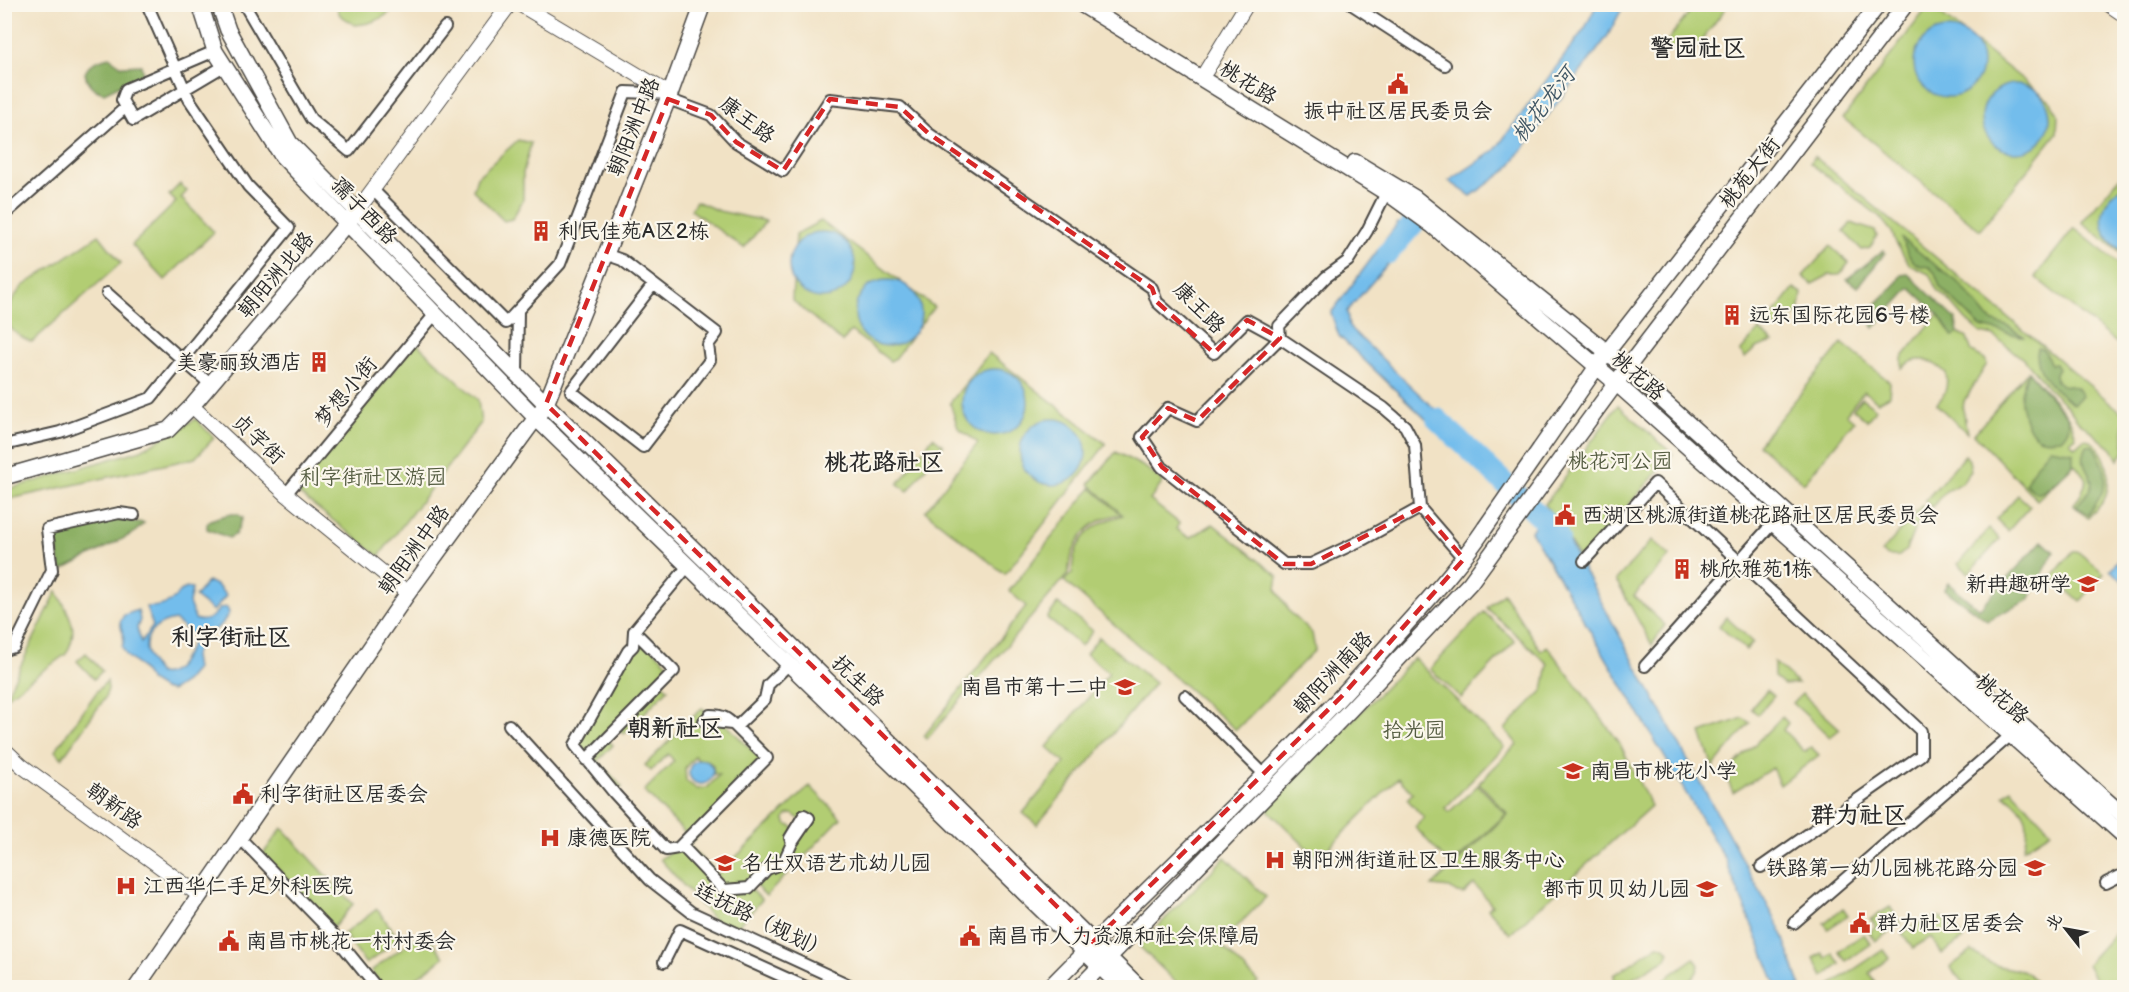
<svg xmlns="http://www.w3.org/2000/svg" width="2129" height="992" viewBox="0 0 2129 992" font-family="'Balsamiq Sans','LXGW WenKai TC',sans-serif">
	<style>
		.green { fill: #b2cd73; stroke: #6e7c4f; stroke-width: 1.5; fill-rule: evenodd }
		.forest { fill: #8db065; stroke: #5c6e48; stroke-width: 1.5 }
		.water { fill: #73bdec; stroke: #4f748c; stroke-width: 1.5; fill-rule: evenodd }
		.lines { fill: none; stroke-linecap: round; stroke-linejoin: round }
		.river { stroke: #73bdec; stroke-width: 22 }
		.minor-casing { stroke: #494642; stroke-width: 14 }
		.tertiary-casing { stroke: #494642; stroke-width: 16 }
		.secondary-casing { stroke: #494642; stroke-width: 18 }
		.minor { stroke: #fff; stroke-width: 10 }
		.tertiary { stroke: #fff; stroke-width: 14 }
		.secondary { stroke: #fff; stroke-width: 15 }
		.secondary-bridge-casing { stroke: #494642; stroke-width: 18; stroke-linecap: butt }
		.secondary-bridge { stroke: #fff; stroke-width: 15 }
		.marked { fill: none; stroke: #d62828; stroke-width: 4.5; stroke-dasharray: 12 8; stroke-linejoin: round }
		.labels { text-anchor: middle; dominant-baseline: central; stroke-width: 4.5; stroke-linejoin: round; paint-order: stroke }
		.street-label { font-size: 21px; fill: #2b2b2b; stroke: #fbf7ec }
		.poi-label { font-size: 21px; fill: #2b2b2b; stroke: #fbf7ec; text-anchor: start }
		.park-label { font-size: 21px; fill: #545c41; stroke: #fbf7ec }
		.water-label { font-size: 22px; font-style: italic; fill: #415765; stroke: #fbf7ec }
		.quarter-label { font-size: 24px; font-weight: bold; fill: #2b2b2b; stroke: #fbf7ec }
	</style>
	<rect width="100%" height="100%" fill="#fbf7ec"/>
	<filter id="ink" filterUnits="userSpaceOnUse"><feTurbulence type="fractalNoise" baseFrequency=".0167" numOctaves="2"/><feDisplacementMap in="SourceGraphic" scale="12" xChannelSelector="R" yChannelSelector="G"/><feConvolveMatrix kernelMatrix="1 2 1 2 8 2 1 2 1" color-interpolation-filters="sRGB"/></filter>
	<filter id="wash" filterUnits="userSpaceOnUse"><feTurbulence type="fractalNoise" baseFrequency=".008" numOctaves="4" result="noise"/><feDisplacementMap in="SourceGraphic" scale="24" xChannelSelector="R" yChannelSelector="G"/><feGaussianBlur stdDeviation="1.35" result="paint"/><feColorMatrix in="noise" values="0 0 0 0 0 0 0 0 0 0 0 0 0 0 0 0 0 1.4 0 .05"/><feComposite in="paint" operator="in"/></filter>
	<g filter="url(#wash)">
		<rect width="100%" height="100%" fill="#f1e2c5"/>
		<path class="green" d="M 336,5 L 336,4 L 397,5 C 386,18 372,24 355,25 L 340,15 Z
			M 1695,5 L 1728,5 L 1687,60 L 1665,44 Z
			M 1929,5 L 2051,102 L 2058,114 L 2057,133 L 1980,230 L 1843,118 Z
			M 518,140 L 531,143 L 523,173 L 523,200 L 512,219 L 504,221 L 473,190 L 477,177 Z
			M 1814,156 L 2124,414 L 2124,452 L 2118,460 L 2112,449 L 2078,421 L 2067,406 L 2047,387 L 2028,363 L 1994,336 L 1981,333 L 1966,320 L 1947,298 L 1937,290 L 1929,274 L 1910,265 L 1896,243 L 1892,232 L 1879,216 L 1810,163 Z
			M 2124,172 L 2124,256 L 2082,222 Z
			M 180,184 L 187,191 L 181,198 L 214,232 L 165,280 L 132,245 L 176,202 L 169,195 Z
			M 696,201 L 719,211 L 766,221 L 744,248 L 691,210 Z
			M 821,221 L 934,307 L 894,359 L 890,361 L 851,331 L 842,342 L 792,300 L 796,234 Z
			M 1851,223 L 1875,231 L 1877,236 L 1870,248 L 1862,250 L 1844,232 Z
			M 2074,228 L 2119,264 L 2124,258 L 2124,349 L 2035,277 Z
			M 99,235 L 121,263 L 32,342 C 0,329 0,313 23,286 Z
			M 1830,246 L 1849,263 L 1839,275 L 1829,275 L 1812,284 L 1803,276 Z
			M 1794,288 L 1802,293 L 1799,313 L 1787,319 L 1781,327 L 1777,329 L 1772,326 L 1769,320 Z
			M 1938,314 L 1953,337 L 1958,333 L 1967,338 L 1972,352 L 1985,359 L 1987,364 L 1964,401 L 1963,409 L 1967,433 L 1936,404 C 1946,395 1948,386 1946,373 C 1931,359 1918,354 1902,368 L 1902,358 Z
			M 1759,330 L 1773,342 L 1756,348 L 1745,358 L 1740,352 Z
			M 416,343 L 478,400 L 481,423 L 379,556 L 294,490 Z
			M 1842,343 L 1890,382 L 1889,396 L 1878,402 L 1864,391 L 1846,414 L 1854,421 L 1804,483 L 1758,445 Z
			M 989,353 L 1106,444 L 1005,574 L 925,511 L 978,443 L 958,428 L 950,403 Z
			M 2028,371 L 2063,410 L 2071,422 L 2076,437 L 2070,442 L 2075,447 L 2084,439 L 2090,440 C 2108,454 2113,478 2104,500 C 2101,506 2093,512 2088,518 L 2073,505 L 2080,496 L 2087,480 L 2075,464 L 2037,500 L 1974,434 Z
			M 1862,398 L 1876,409 L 1867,421 L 1853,409 Z
			M 1618,405 L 1673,454 L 1581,560 L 1545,504 Z
			M 196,419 L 214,438 L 195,458 L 5,500 L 5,490 L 141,450 Z
			M 933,437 L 943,445 L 908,491 L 898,484 Z
			M 1116,452 L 1146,468 L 1163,482 L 1150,500 L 1179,523 L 1176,529 L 1190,538 L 1213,524 L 1278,576 L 1276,589 L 1290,612 L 1312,633 L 1315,650 L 1236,730 L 1064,581 L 1072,573 C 1073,539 1092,523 1123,515 L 1089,484 Z
			M 1965,455 L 1969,460 L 1971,471 L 1962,483 L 1946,491 L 1932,507 L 1925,501 Z
			M 1091,488 L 1121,514 C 1088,519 1071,542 1068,574 L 927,739 L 924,736 L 1026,606 L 1009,591 Z
			M 2018,495 L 2030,506 L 2008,531 L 1996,519 Z
			M 1922,505 L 1928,511 L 1915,528 L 1906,550 L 1899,556 L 1888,556 L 1882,552 Z
			M 1989,529 L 2000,539 L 1969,573 L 1958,564 Z
			M 1652,540 L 1670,556 L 1634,596 L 1665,625 L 1652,645 L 1616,580 Z
			M 2073,551 L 2077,551 L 2104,573 L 2080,602 L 2052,577 Z
			M 57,591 C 68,614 81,628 66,654 L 5,698 Z
			M 1503,593 L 1541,651 L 1547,646 L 1619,742 L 1651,806 L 1510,934 L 1488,909 L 1492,905 L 1474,884 L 1464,894 L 1457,893 L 1450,888 L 1432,886 L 1508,814 L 1479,783 L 1517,744 L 1505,729 L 1543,690 L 1548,664 L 1487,608 Z
			M 1058,603 L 1093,631 L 1081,646 L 1047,618 Z
			M 1484,612 L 1515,641 L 1461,698 L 1430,669 Z
			M 1726,617 L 1753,642 L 1746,650 L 1719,626 Z
			M 640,636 L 670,666 L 583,757 L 575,745 Z
			M 1099,637 L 1155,683 L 1037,825 L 1023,813 L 1065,763 L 1047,747 L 1109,673 L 1086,654 Z
			M 86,653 L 102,671 L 94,679 L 77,661 Z
			M 1414,658 L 1504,747 L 1445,808 L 1449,812 L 1478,785 L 1506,814 L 1451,866 L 1415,827 L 1424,818 L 1407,799 L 1413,793 L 1398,778 L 1318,859 L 1266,808 Z
			M 1774,662 L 1798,684 L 1784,685 L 1774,677 Z
			M 107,681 L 108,689 L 105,698 L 62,758 L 55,751 L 98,690 Z
			M 662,683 L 668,689 L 624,734 L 617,728 Z
			M 1767,690 L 1774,696 L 1758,715 L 1751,708 Z
			M 1802,694 L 1840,729 L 1830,737 L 1793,703 Z
			M 702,708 L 729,727 L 763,762 L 694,832 L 698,836 L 688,845 L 717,875 L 810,786 L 841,818 L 766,896 L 754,884 L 750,888 L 762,900 L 728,936 L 660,859 L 678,848 L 689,837 L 644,791 L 674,761 L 668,754 L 651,771 L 645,765 ZM 695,756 L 697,759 L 706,760 L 713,765 L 714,774 L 719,775 L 707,788 L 697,789 L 686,781 L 685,768 ZM 792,814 L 801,820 L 796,829 L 786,824 L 785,819 L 787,815 Z
			M 1782,717 L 1788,723 L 1783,730 L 1805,752 L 1811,747 L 1819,755 L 1780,785 L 1772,768 L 1733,793 L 1725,774 Z
			M 1743,718 L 1750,723 L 1713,767 L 1701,733 Z
			M 607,739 L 613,745 L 598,761 L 622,787 L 615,794 L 586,760 Z
			M 2011,789 L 2051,831 L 2023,849 C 2031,823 2028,809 2004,795 Z
			M 282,828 L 353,904 L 334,927 L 263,854 Z
			M 1225,857 L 1266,897 L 1220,944 L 1258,982 L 1253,987 L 1181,987 L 1139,946 Z
			M 1890,907 L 1901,924 L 1875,941 L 1869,932 L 1876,927 L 1871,919 Z
			M 1843,908 L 1848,915 L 1828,929 L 1824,923 Z
			M 377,909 L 399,939 L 366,964 L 344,934 Z
			M 1939,917 C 1952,920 1956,928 1963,939 L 1942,954 L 1931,937 L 1913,948 L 1902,933 C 1914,926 1925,918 1939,917 Z
			M 2124,923 L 2124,987 L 2099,987 L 2087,964 Z
			M 425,931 L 444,957 L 404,987 L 383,987 L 371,971 Z
			M 1864,934 L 1871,944 L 1846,961 L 1839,951 Z
			M 1658,945 L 1663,946 L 1669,951 L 1666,959 L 1625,983 L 1615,983 L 1614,975 Z
			M 1883,950 L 1889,958 L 1869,973 L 1878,987 L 1828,987 Z
			M 1972,951 C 1979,956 1986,962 1993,964 C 2016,973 2023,963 2040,987 L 2030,987 L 2024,979 L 2015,984 L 2010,978 L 1996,987 L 1971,987 L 1963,983 L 1950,967 Z
			M 1822,953 L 1826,958 L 1833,953 L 1840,964 L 1823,977 L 1814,958 Z
			M 1694,958 L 1699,965 C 1695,987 1672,988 1654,987 Z"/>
		<path class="forest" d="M 109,57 L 122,66 L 141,65 L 143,74 L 104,93 C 93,90 87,84 85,73 C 90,62 98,60 109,57 Z
			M 1901,238 L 1960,284 L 1991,321 L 2007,326 L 2025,337 L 1981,327 L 1940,287 L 1935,273 L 1929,267 C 1910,267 1909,254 1901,238 Z
			M 1884,250 L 1885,253 L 1858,287 L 1847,279 Z
			M 1908,274 L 1956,319 L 1958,333 L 1953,337 L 1938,314 L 1910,288 L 1874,328 L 1866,314 L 1895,285 L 1901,275 Z
			M 2037,348 C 2048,348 2046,358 2051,364 L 2055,364 L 2058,369 L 2055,374 L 2056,381 L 2062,385 L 2076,387 L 2082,396 L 2073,404 C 2054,389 2035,376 2037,348 Z
			M 2028,371 L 2067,417 C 2071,426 2068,432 2061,439 C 2053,440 2044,441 2037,437 C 2028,431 2019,405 2021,394 C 2022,387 2026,379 2028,371 Z
			M 2087,445 L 2093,446 C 2113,476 2107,488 2088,515 L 2076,506 C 2081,500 2089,493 2091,486 C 2095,473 2076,469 2087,445 Z
			M 2050,448 L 2073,452 L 2073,465 L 2046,490 L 2037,494 L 2025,484 L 2037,463 Z
			M 230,514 L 237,514 L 243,518 L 235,535 L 229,538 L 207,529 L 207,524 L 210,520 Z
			M 117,519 L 144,523 L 134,533 L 61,571 L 55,534 Z
			M 2042,541 L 2054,552 L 2029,600 L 1987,620 L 1944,589 L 1948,583 L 1979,609 Z"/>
		<path class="water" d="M 1597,4 L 1624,5 L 1607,37 L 1507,170 L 1471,196 L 1449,181 L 1495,150 L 1585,28 Z
			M1914 63a34 34 0 1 1 68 0a34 34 0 1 1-68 0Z
			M1982 118a34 34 0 1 1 68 0a34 34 0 1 1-68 0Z
			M 2124,187 L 2124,251 C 2095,239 2095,200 2124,187 Z
			M 1398,223 L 1414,234 L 1347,311 L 1349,327 L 1463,436 L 1455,447 L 1339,336 L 1331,313 Z
			M789 265a33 33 0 1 1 66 0a33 33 0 1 1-66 0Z
			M855 313a33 33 0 1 1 66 0a33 33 0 1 1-66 0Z
			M962 402a33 33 0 1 1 66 0a33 33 0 1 1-66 0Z
			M1020 452a33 33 0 1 1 66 0a33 33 0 1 1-66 0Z
			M 1544,511 L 1558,523 L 1780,928 L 1801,987 L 1777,987 L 1725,859 L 1531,531 Z
			M 2124,553 L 2124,582 L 2110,570 Z
			M 208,581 L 218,586 L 226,596 L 213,611 L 195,597 Z
			M 187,588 L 192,589 L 189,603 L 195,619 C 206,624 214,616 220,608 L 227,607 L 229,613 L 222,624 L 203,639 L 198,647 L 194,656 L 196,669 L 185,682 L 171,691 L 163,689 L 150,681 L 140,667 L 127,656 L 122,647 L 124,640 L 120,622 L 124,615 L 138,610 L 140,620 L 137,628 L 141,642 L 153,626 L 146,607 C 153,607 165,606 171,601 C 179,595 175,592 187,588 ZM 175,620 L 195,638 C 187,651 178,678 159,674 C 154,668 146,656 146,648 C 145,631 161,622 175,620 Z
			M689 772a12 12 0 1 1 24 0a12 12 0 1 1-24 0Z"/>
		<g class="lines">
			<path class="river" d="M 1388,253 L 1414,223
				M 1437,419 L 1554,530 L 1559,539"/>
		</g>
	</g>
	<g filter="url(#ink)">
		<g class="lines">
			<g class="minor-casing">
				<path id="minor" d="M 244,4 L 311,119 L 349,151 L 445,27
					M 1351,4 L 1445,65
					M 215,51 L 126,89 L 122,100 L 133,120 L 224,66
					M 668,99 L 711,115 L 736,142 L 783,171 L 830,99 L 900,107 L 928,133 L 1152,288 L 1157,302 L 1214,353 L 1247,320 L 1280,338 L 1197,421 L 1168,408 L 1142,437 L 1162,467 L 1284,564 L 1311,564 L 1362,540 L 1420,508 L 1464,559
					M 373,190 L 506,323 L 518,310
					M 1386,193 L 1367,231 L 1348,261 L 1326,277 L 1279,326 L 1280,338 L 1384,408 L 1405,426 L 1415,445 L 1420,508
					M 4,215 L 126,107
					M 605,254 L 622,260 L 717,333 L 708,345 L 710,360 L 643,447 L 571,391 L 653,285
					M 107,293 L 211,385
					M 517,374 L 518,310 L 560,264 L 626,92 L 670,94
					M 4,445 L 60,432 L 151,398 L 289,228 L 248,186 L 189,99 L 147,4
					M 286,494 L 435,314
					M 1584,561 L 1655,483 L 1921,731 L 1921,755 L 1761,867
					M 634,631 L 633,646 L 628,651 L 575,745 L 615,794 L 666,850 L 678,848 L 767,758 L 736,727 L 765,699 L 768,685 L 789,664
					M 634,631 L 688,566
					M 4,650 L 14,647 L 52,570 L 47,529 L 119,513 L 134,515
					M 1645,666 L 1773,523
					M 1185,696 L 1265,775
					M 732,724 L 704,721 L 710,715 C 723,715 727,718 736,727
					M 509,725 L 650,880 L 691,912 L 856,988
					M 586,760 L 674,671 L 634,631
					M 239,837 L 333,934 L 377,988
					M 681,845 L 724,890 L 749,888 L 767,869 L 783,863 L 792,843 L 790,838 L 804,815 L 809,818 L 792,843
					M 2106,883 L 2124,874
					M 1794,923 L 2011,735
					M 664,962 L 680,930 L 808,988"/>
			</g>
			<g class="tertiary-casing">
				<path id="tertiary" d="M 519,4 L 670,94
					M 2108,4 L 2124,15
					M 1206,71 L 1247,4
					M 351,219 L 510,4
					M 192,406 L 286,494 L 408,593
					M 4,749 L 22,766 L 199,895"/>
			</g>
			<g class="secondary-casing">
				<path id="secondary" d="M 200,4 L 215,51 L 282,156 L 537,419 L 1122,988
					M 219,4 L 228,30 L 290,143 L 546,404 L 1140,988
					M 1081,4 L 1390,195 L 1433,226 L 1616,383 L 2124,836
					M 1355,162 L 1415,198 L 1627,368 L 1982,690 L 2124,816
					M 1540,449 L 1607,352 L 1879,4
					M 4,477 L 168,430 L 192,406 L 347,223
					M 136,988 L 408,593 L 546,404 L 670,94 L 703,4
					M 1049,988 C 1161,873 1280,767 1386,647 C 1420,608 1456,571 1485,528
					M 1079,988 L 1350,710 L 1470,583 L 1627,368 L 1906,4"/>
			</g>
			<use href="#minor" class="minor"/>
			<use href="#tertiary" class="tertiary"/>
			<use href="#secondary" class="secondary"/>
			<g class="secondary-bridge-casing">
				<path id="secondary-bridge" d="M 1485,528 L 1540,449"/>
			</g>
			<use href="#secondary-bridge" class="secondary-bridge"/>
		</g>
	</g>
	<path class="marked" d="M 668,99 L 711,115 L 736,142 L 783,171 L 830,99 L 900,107 L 928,133 L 1152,288 L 1157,302 L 1214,353 L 1247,320 L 1280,338 L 1197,421 L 1168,408 L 1142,437 L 1162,467 L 1284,564 L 1311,564 L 1420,508 L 1464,559 L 1342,696 L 1093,942 L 546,404 Z"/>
	<defs>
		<g id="civic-bare" transform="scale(1.62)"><path d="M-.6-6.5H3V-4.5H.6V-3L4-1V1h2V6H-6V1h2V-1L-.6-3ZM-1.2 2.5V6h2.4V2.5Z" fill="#c8321e" stroke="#fbf7ec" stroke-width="2.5" paint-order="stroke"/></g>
		<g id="building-bare" transform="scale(1.62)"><path d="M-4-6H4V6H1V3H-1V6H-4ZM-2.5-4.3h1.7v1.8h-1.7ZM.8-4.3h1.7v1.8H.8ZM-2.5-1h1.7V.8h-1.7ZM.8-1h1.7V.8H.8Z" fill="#c8321e" stroke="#fbf7ec" stroke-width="2.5" paint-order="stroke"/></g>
		<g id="school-bare" transform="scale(1.62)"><path d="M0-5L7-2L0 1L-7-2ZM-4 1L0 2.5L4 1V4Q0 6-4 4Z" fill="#c8321e" stroke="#fbf7ec" stroke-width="2.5" paint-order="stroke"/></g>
		<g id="hospital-bare" transform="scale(1.62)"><path d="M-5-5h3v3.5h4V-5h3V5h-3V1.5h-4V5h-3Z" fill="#c8321e" stroke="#fbf7ec" stroke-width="2.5" paint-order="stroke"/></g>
	</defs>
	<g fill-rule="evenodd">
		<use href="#civic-bare" x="1398" y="84"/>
		<use href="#building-bare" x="541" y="231"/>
		<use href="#building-bare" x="1732" y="315"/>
		<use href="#building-bare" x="319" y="362"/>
		<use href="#civic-bare" x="1565" y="515"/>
		<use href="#building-bare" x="1682" y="569"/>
		<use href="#school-bare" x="2088" y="584"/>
		<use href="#school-bare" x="1125" y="687"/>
		<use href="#school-bare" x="1573" y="771"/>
		<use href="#civic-bare" x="243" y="794"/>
		<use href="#hospital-bare" x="550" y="838"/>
		<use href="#hospital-bare" x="1275" y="860"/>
		<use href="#school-bare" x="725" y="863"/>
		<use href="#school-bare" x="2035" y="868"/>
		<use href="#hospital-bare" x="126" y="886"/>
		<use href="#school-bare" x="1707" y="889"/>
		<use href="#civic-bare" x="1860" y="923"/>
		<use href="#civic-bare" x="970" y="936"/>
		<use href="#civic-bare" x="229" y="941"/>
	</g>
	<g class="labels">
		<g class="street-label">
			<text transform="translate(1248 83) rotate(32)">桃花路</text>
			<text transform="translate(747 120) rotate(37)">康王路</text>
			<text transform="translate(634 127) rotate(-68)">朝阳洲中路</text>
			<text transform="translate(1750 173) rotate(-52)">桃苑大街</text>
			<text transform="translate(364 211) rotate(46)">孺子西路</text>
			<text transform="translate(276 275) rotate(-50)">朝阳洲北路</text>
			<text transform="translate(1199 308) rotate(45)">康王路</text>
			<text transform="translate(1638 376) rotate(41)">桃花路</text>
			<text transform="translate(346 392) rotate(-50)">梦想小街</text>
			<text transform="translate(258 439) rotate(43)">贞字街</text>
			<text transform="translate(414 550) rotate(-54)">朝阳洲中路</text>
			<text transform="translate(1333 673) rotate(-47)">朝阳洲南路</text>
			<text transform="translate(858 681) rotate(44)">抚生路</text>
			<text transform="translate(2002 699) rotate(42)">桃花路</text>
			<text transform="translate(114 806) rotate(36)">朝新路</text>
			<text transform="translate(762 921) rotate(26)">连抚路（规划）</text>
		</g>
		<g class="poi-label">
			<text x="1398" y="111" text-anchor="middle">振中社区居民委员会</text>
			<text x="558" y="231">利民佳苑A区2栋</text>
			<text x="1749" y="315">远东国际花园6号楼</text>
			<text x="302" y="362" text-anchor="end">美豪丽致酒店</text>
			<text x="1582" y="515">西湖区桃源街道桃花路社区居民委员会</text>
			<text x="1699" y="569">桃欣雅苑1栋</text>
			<text x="2071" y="584" text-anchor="end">新冉趣研学</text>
			<text x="1108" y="687" text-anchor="end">南昌市第十二中</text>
			<text x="1590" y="771">南昌市桃花小学</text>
			<text x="260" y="794">利字街社区居委会</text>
			<text x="567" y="838">康德医院</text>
			<text x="1292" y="860">朝阳洲街道社区卫生服务中心</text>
			<text x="742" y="863">名仕双语艺术幼儿园</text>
			<text x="2018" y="868" text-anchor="end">铁路第一幼儿园桃花路分园</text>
			<text x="143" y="886">江西华仁手足外科医院</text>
			<text x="1690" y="889" text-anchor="end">都市贝贝幼儿园</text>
			<text x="1877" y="923">群力社区居委会</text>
			<text x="987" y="936">南昌市人力资源和社会保障局</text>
			<text x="246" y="941">南昌市桃花一村村委会</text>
		</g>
		<g class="park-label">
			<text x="1620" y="461">桃花河公园</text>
			<text x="373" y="477">利字街社区游园</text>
			<text x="1414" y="730">拾光园</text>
		</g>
		<g class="water-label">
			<text transform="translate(1544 105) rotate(-52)">桃花龙河</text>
		</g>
		<g class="quarter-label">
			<text x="1698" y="48">警园社区</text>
			<text x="884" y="462">桃花路社区</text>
			<text x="231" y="637">利字街社区</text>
			<text x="675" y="728">朝新社区</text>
			<text x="1859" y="815">群力社区</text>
		</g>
	</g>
	<rect width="2129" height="992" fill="none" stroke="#fbf7ec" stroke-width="24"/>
	<g transform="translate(2066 929) rotate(301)" stroke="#fbf7ec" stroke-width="4.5" paint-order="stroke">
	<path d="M0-4.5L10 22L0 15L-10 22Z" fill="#2b2b2b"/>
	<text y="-9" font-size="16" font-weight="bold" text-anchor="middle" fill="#2b2b2b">北</text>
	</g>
</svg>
